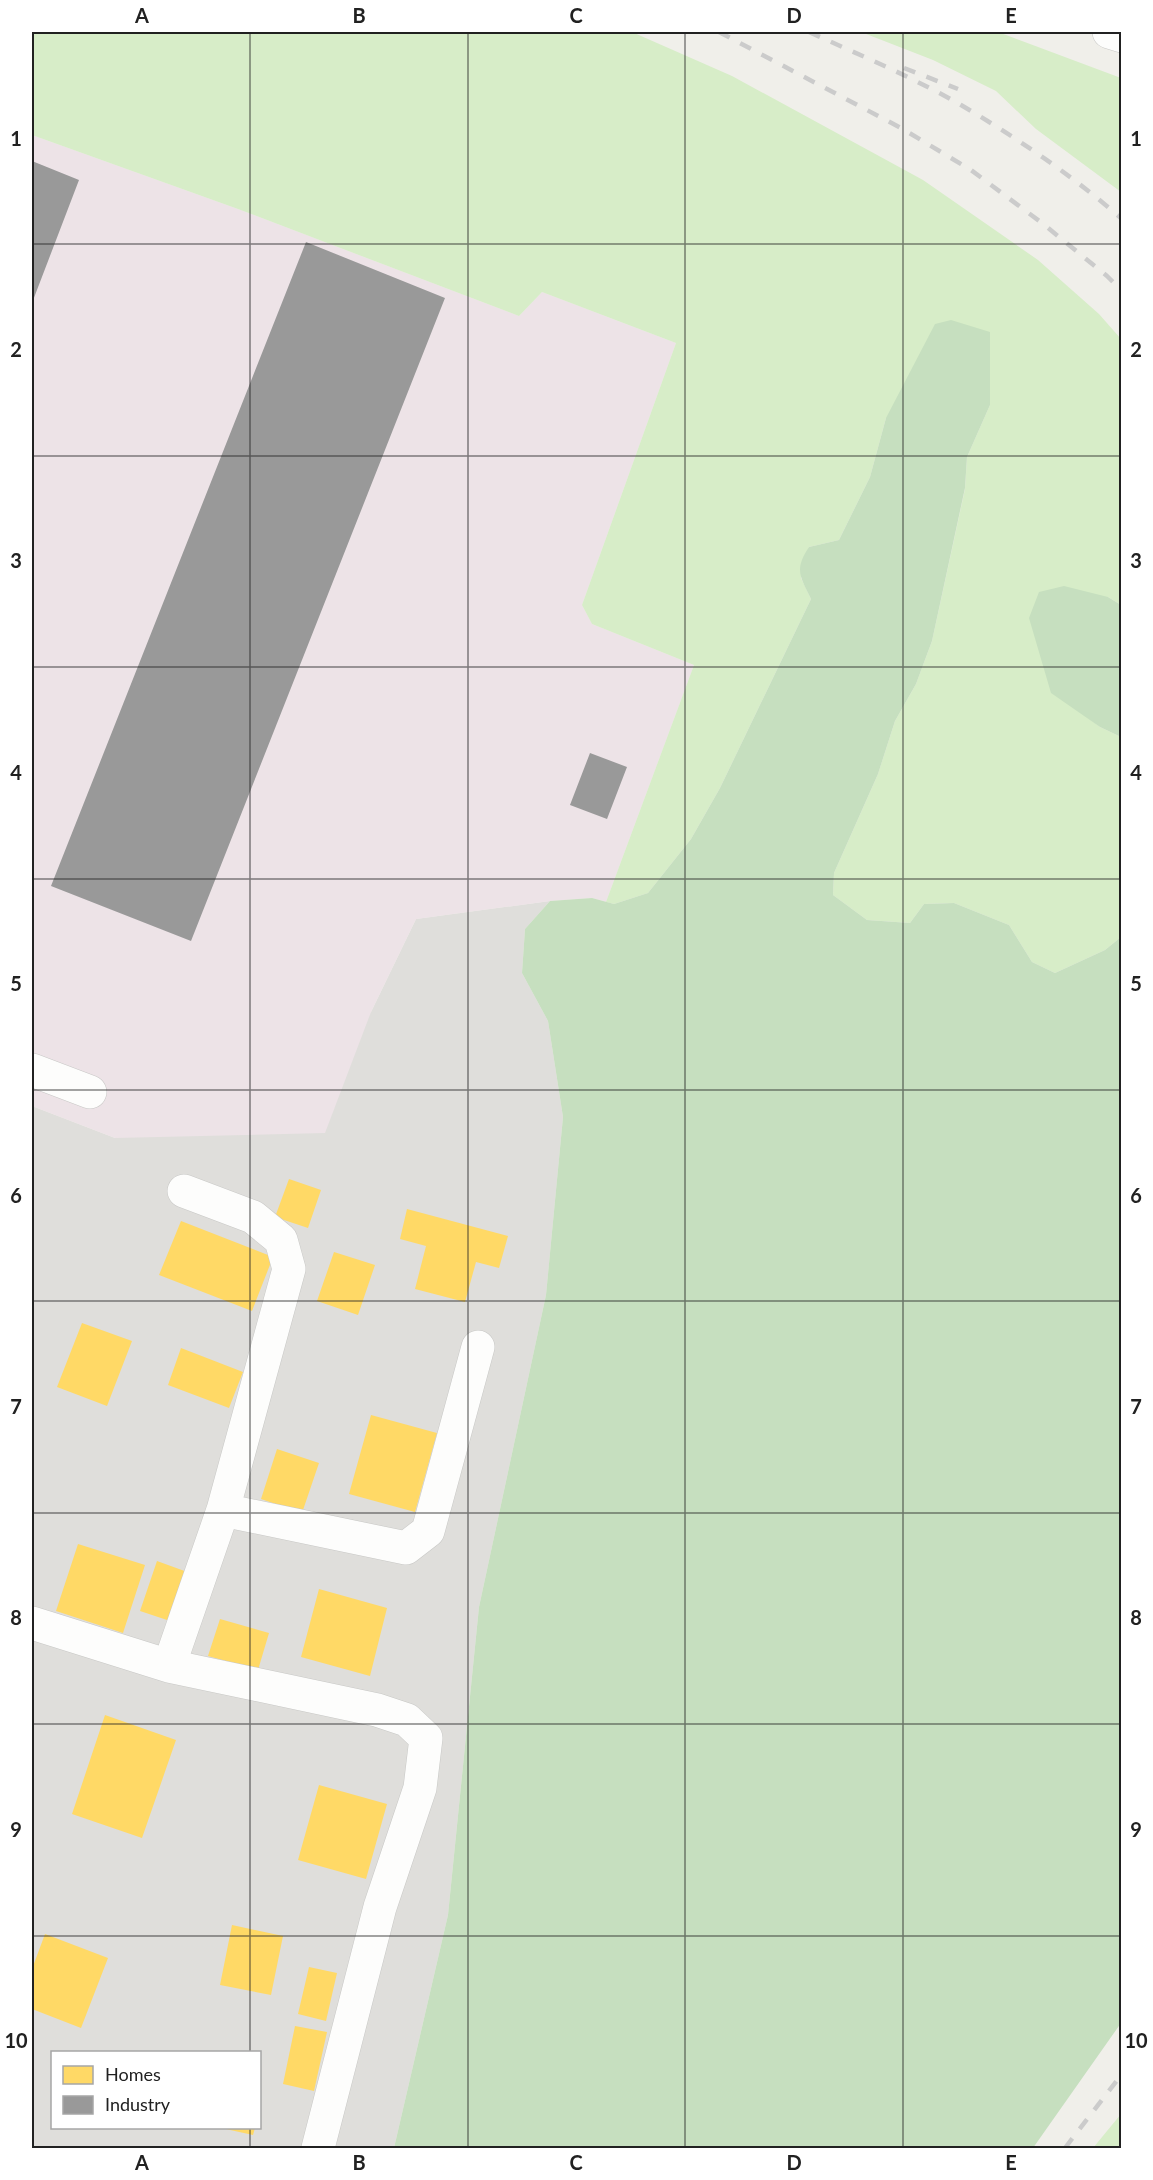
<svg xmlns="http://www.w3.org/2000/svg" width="1153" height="2180" viewBox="0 0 1153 2180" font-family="Lato,sans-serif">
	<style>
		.residential { fill: #dfdedb; fill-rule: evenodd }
		.industrial { fill: #ede3e7 }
		.grass { fill: #d7edc8 }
		.forest { fill: #c6dfbf }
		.homes { fill: #ffd966 }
		.industry { fill: #999 }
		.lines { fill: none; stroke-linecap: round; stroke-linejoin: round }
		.minor-casing { stroke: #c8c8c6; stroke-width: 34 }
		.minor { stroke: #fdfdfc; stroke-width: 33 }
		.rail { stroke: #cbcbcb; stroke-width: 4.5; stroke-dasharray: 12 12; stroke-linecap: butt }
		.grid { fill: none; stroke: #212121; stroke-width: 1.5; stroke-opacity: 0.55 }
		.neatline { fill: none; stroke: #212121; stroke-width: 2 }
		.grid-label { font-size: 20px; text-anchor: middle; font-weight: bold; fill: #212121 }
	</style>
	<rect width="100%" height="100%" fill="#f0efea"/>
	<path class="residential" d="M 550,901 L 525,929 L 522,973 L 548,1021 L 563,1117 L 546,1295 L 479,1607 L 448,1915 L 394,2148 L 32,2148 L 32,1106 L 115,1138 L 371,1012 L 416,919 ZM 52,2052 L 260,2052 L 260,2128 L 52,2128 Z"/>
	<path class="industrial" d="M 32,135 L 238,209 L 519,316 L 542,292 L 676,343 L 582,605 L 592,624 L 694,665 L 606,902 L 592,898 L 550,901 L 416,919 L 371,1012 L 325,1133 L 115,1138 L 32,1106 Z"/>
	<path class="grass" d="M 32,32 L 632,32 L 732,76 L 923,180 L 1038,260 L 1099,314 L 1121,339 L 1121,605 L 1108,597 L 1078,710 L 1100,727 L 1121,737 L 1121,937 L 1105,950 L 1055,973 L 1032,962 L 1009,925 L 954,903 L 924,904 L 910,923 L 867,920 L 833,895 L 834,873 L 878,774 L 895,721 L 916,684 L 932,641 L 965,489 L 967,457 L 990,405 L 886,418 L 870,477 L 839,540 L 809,547 L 801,578 L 811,599 L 720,788 L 691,839 L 648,893 L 614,904 L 606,902 L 694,665 L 592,624 L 582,605 L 676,343 L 542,292 L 519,316 L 238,209 L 32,135 Z
		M 861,32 L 998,32 L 1121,78 L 1121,192 L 1036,129 L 996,91 L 933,60 Z
		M 1121,2114 L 1121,2148 L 1093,2148 Z"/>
	<path class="forest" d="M 951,320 L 990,332 L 990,405 L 967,457 L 965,488 L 932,641 L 916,684 L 895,721 L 878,774 L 834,873 L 833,895 L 867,920 L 910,923 L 924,904 L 954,903 L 1009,925 L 1032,962 L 1055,973 L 1105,950 L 1121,937 L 1121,2023 L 1033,2148 L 394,2148 L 448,1915 L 479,1607 L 546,1295 L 563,1117 L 548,1021 L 522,973 L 525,929 L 550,901 L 592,898 L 614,904 L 648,893 L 691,839 L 720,788 L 811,599 C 800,576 794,570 809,547 L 839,540 L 870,477 L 886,418 L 935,324 Z
		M 1064,586 L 1108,597 L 1121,605 L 1121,737 L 1100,727 L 1051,693 L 1029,618 L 1039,592 Z"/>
	<path class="homes" d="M 289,1179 L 321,1190 L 308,1228 L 275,1217 Z
		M 407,1209 L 508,1236 L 499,1268 L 476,1262 L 465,1302 L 415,1289 L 426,1246 L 400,1239 Z
		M 181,1221 L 273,1257 L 252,1311 L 159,1275 Z
		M 334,1252 L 375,1265 L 358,1315 L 317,1301 Z
		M 82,1323 L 132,1341 L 107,1406 L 57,1387 Z
		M 181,1348 L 243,1372 L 229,1408 L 168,1385 Z
		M 371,1415 L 437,1433 L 415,1512 L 349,1494 Z
		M 277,1449 L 319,1463 L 302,1513 L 261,1499 Z
		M 78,1544 L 145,1565 L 123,1633 L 56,1611 Z
		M 157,1561 L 190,1573 L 173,1622 L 140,1611 Z
		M 319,1589 L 387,1608 L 370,1676 L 301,1657 Z
		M 220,1619 L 269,1633 L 258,1670 L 208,1656 Z
		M 105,1715 L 176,1740 L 142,1838 L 72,1814 Z
		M 319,1785 L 387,1804 L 366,1879 L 298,1860 Z
		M 232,1925 L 283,1936 L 271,1995 L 220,1985 Z
		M 45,1934 L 108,1958 L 81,2028 L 32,2009 L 32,1969 Z
		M 309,1967 L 337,1973 L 326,2021 L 298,2014 Z
		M 295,2026 L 327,2032 L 314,2091 L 283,2084 Z
		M 221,2128 L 255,2128 L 253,2135 Z"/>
	<path class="industry" d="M 32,161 L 79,180 L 32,303 Z
		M 306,242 L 445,298 L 191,941 L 51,886 Z
		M 590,753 L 627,767 L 607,819 L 570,805 Z"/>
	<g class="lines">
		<g class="minor-casing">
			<path id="minor" d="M 1109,32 L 1122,36
				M 32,1070 L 90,1092
				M 184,1191 L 253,1217 L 281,1240 L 289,1269 L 223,1510
				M 32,1623 L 169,1666 L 377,1710 L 407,1720 L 426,1738 L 420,1788 L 380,1907 L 318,2148
				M 169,1666 L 223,1510 L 406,1548 L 428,1531 L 478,1347"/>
		</g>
		<use href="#minor" class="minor"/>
		<path class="rail" d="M 719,32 L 901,128 L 971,170 L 1042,223 L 1107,276 L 1122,291
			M 809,32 C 860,55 912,77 961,105 C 1017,138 1073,176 1122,219
			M 904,68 L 958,89
			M 1065,2148 L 1122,2074"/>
	</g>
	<path class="grid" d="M 250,32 L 250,2052M 468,32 L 468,2148M 685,32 L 685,2148M 903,32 L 903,2148M 32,244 L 1122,244M 32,456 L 1122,456M 32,667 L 1122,667M 32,879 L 1122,879M 32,1090 L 1122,1090M 32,1301 L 1122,1301M 32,1513 L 1122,1513M 32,1724 L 1122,1724M 32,1936 L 1122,1936M 250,2128 L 250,2148"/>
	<rect width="1153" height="2180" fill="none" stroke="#ffffff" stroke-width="66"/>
	<rect x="51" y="2051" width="210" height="78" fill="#ffffff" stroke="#a6a6a6" stroke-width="1.5"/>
	<rect x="63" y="2066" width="30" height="18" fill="#ffd966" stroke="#a6a6a6" stroke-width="1.5"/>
	<text x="105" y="2081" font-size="18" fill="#212121">Homes</text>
	<rect x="63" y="2096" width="30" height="18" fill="#999999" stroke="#a6a6a6" stroke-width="1.5"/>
	<text x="105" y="2111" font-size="18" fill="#212121">Industry</text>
	<rect x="33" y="33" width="1087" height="2114" class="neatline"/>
	<g class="grid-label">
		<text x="142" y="23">A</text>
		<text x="359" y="23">B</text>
		<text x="576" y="23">C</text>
		<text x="794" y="23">D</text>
		<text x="1011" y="23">E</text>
		<text x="16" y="146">1</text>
		<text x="1136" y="146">1</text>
		<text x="16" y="357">2</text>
		<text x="1136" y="357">2</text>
		<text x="16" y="568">3</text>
		<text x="1136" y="568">3</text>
		<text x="16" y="780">4</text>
		<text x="1136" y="780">4</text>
		<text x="16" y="991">5</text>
		<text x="1136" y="991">5</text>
		<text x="16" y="1203">6</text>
		<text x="1136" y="1203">6</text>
		<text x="16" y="1414">7</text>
		<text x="1136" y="1414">7</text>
		<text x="16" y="1625">8</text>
		<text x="1136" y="1625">8</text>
		<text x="16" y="1837">9</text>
		<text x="1136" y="1837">9</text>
		<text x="16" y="2048">10</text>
		<text x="1136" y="2048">10</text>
		<text x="142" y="2170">A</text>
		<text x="359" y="2170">B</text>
		<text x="576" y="2170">C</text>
		<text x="794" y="2170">D</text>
		<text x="1011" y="2170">E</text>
	</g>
</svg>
